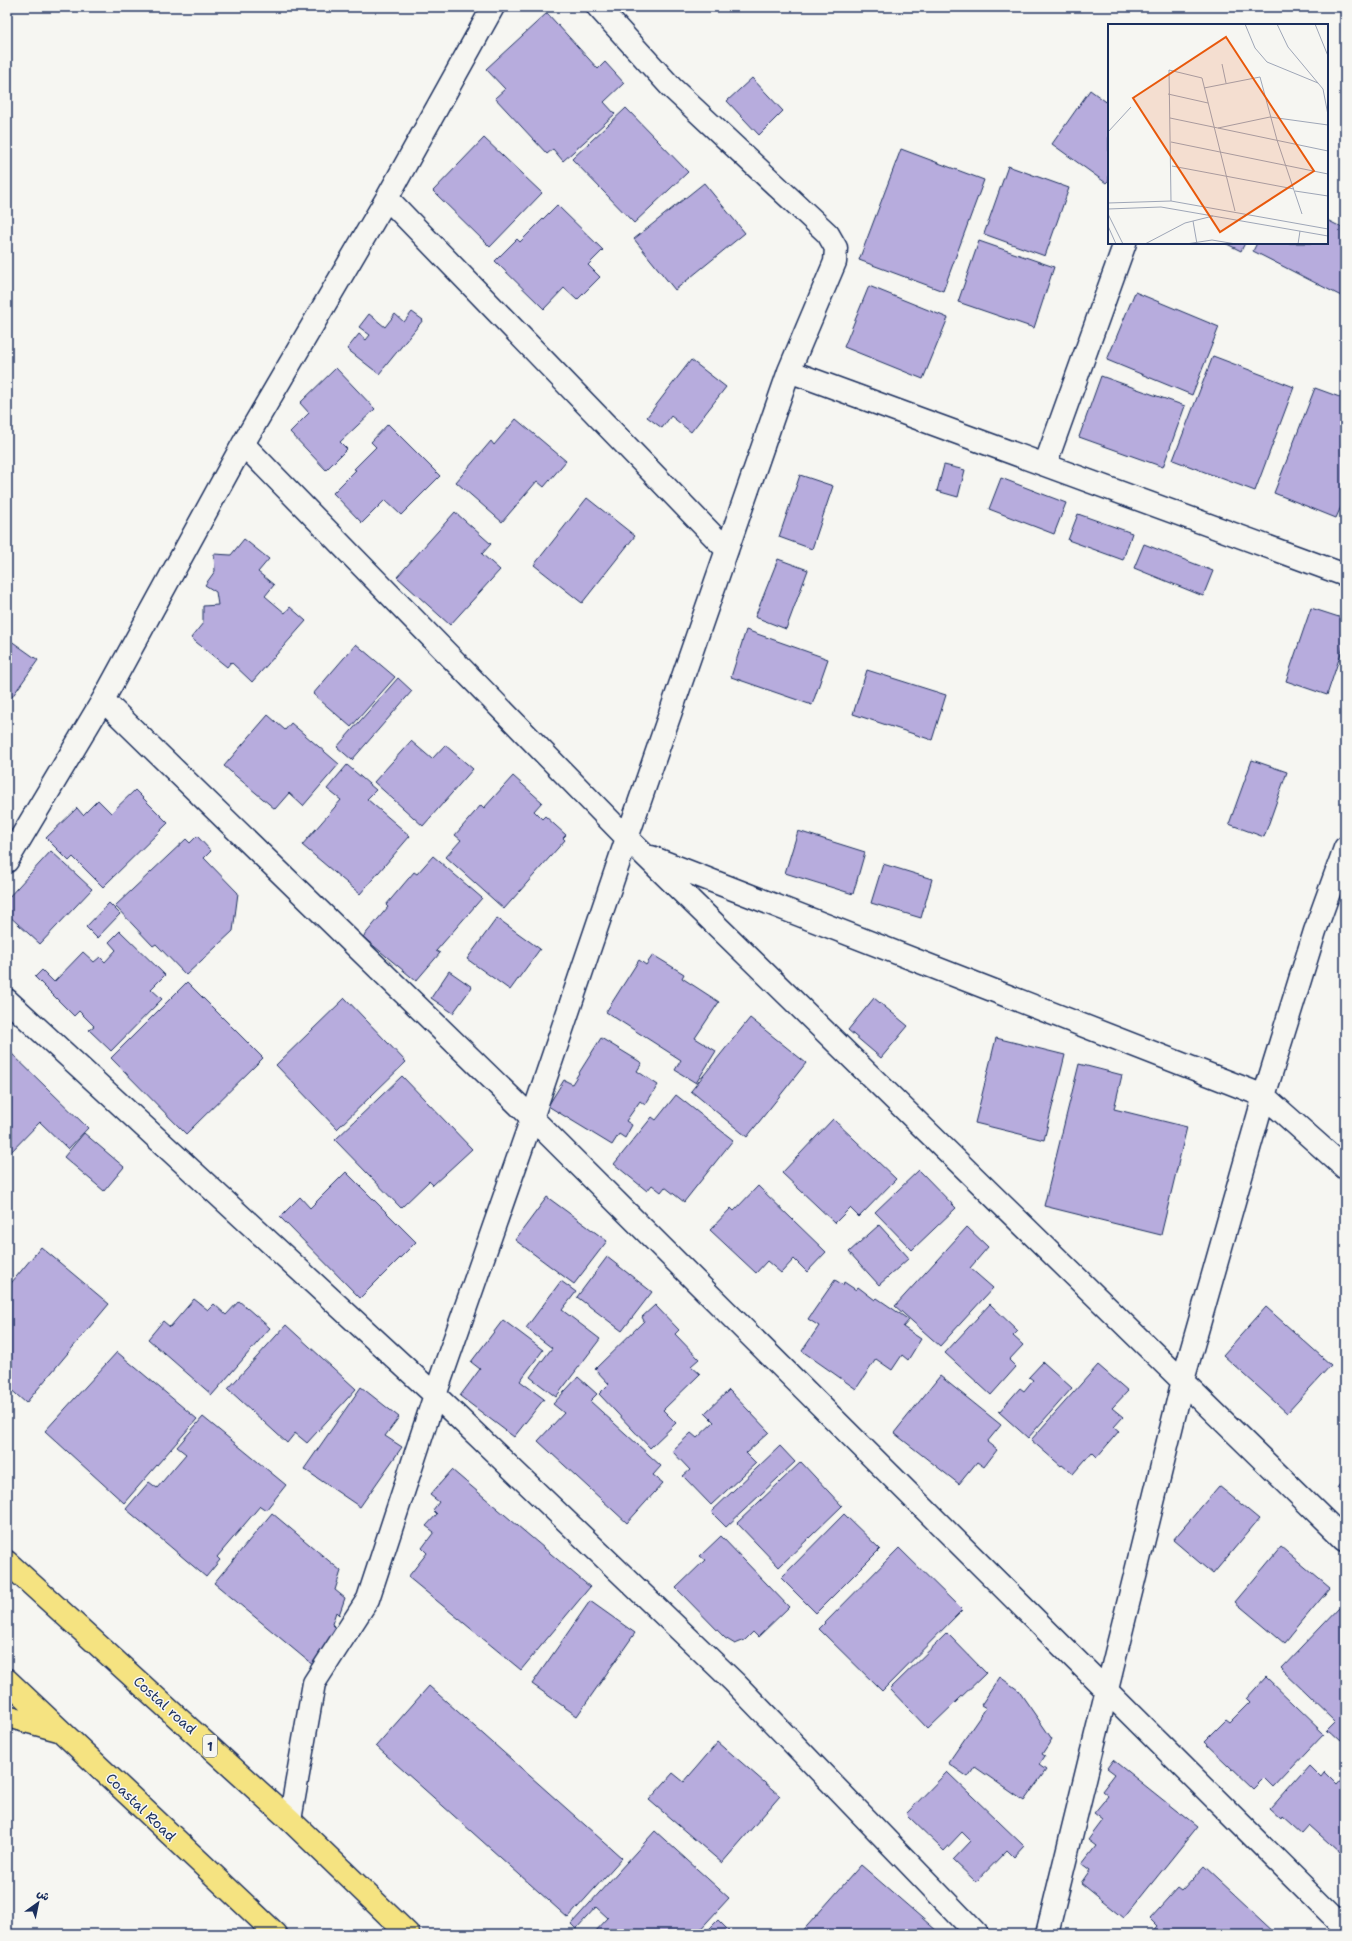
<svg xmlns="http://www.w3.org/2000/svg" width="1352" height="1941" viewBox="0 0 1352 1941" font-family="'Shantell Sans','Playpen Sans Arabic',sans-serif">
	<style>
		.building { fill: #b7acdd; stroke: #1b2f5e }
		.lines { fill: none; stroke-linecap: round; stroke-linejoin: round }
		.street-casing { stroke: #1b2f5e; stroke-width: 25 }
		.highway-casing { stroke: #1b2f5e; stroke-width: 25 }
		.street { stroke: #f6f6f2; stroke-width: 22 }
		.highway { stroke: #f5e381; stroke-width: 22 }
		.labels { text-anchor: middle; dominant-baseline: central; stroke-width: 3; stroke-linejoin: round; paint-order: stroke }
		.shield { fill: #f6f6f2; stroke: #5d6b8a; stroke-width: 1 }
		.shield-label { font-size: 13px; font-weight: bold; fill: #1b2f5e }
		.street-label { font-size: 14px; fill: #1b2f5e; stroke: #f6f6f2 }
		.inset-road { fill: none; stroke: #9ea6b7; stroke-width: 1 }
		.view { fill: #e8590c; fill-opacity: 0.15; stroke: #e8590c; stroke-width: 2 }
		.inset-edge { fill: none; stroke: #1b2f5e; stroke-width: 2 }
	</style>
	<rect width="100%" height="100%" fill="#f6f6f2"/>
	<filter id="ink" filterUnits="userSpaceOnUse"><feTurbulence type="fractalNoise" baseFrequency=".025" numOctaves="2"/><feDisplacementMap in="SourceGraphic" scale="8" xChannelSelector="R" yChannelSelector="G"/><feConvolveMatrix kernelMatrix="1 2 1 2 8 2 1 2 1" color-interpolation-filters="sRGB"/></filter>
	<g filter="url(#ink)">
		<path class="building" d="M 547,13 L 598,69 L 605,62 L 624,83 L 604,102 L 615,114 L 563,161 L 553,149 L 547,154 L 495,98 L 505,89 L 486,69 Z
			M 752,78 L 783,111 L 759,135 L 727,101 Z
			M 1090,90 L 1109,104 L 1109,180 L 1106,183 L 1052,144 Z
			M 626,108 L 688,172 L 634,223 L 572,159 Z
			M 484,138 L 542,193 L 490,247 L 433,191 Z
			M 901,149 L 984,180 L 943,291 L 859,260 Z
			M 1008,166 L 1069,188 L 1045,256 L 984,234 Z
			M 704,183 L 745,233 L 675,290 L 634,239 Z
			M 557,205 L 603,250 L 588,265 L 600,277 L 577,300 L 564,288 L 544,309 L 495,261 L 517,239 L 520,242 Z
			M 1327,220 L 1345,229 L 1345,298 L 1253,251 L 1257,243 L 1327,243 Z
			M 979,241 L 1054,267 L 1034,328 L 958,302 Z
			M 1225,243 L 1245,243 L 1241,251 Z
			M 869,286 L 948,318 L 923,379 L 844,347 Z
			M 1135,292 L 1219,327 L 1192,395 L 1107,360 Z
			M 412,312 L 423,320 L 379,374 L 347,349 L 359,334 L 366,340 L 370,335 L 359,327 L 369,314 L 385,327 L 395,314 L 404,322 Z
			M 1213,356 L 1294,387 L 1255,491 L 1173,460 Z
			M 691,360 L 726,387 L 691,432 L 671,416 L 662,428 L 647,417 Z
			M 336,368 L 375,409 L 340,442 L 347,449 L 326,470 L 290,432 L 309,413 L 300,403 Z
			M 1101,376 L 1185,406 L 1163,467 L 1079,437 Z
			M 1315,388 L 1345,399 L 1345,498 L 1336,518 L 1274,493 Z
			M 516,419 L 566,461 L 544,487 L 537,481 L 502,522 L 456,482 L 491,441 L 494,445 Z
			M 388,424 L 440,476 L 401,515 L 385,500 L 362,523 L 333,493 L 356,470 L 354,469 L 376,447 L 371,442 Z
			M 944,465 L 965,470 L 958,497 L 937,491 Z
			M 800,475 L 833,486 L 812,549 L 779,537 Z
			M 1001,478 L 1066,503 L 1054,534 L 989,509 Z
			M 587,498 L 635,536 L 582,603 L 534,565 Z
			M 455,512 L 491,544 L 482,554 L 500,570 L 450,625 L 397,577 Z
			M 1078,514 L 1132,533 L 1123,560 L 1068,540 Z
			M 244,539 L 269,559 L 258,572 L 274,585 L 265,596 L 285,613 L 290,607 L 306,621 L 252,682 L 231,662 L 227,667 L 191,638 L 203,623 L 203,606 L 218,605 L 216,592 L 205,585 L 215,571 L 214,554 L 231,555 Z
			M 1144,544 L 1213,571 L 1203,596 L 1134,568 Z
			M 778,559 L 808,570 L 786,629 L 755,617 Z
			M 1311,608 L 1345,619 L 1345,641 L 1327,695 L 1286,681 Z
			M 746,630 L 828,659 L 812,705 L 731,677 Z
			M 7,638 L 38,660 L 7,704 Z
			M 356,644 L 395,677 L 351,727 L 313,694 Z
			M 867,670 L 946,695 L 932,740 L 853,714 Z
			M 398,678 L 412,691 L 352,760 L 337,747 Z
			M 268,715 L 285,730 L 291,723 L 339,764 L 303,806 L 289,793 L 275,809 L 224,766 Z
			M 411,741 L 432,759 L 445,745 L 473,769 L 423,826 L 374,782 Z
			M 1252,760 L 1287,772 L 1264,837 L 1229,824 Z
			M 347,765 L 376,790 L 367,799 L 410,836 L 360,894 L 302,845 L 341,800 L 327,789 Z
			M 513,776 L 542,802 L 534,811 L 542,819 L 545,816 L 566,835 L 563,838 L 565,840 L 504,909 L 446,857 L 461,840 L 455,835 L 481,805 L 484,808 Z
			M 135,790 L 168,823 L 103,887 L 73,857 L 69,861 L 46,838 L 77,808 L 83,815 L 98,800 L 111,813 Z
			M 798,831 L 865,852 L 853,894 L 785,873 Z
			M 197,836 L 211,851 L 204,858 L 238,893 L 233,931 L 186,975 L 156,944 L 153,946 L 115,906 L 186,839 L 190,843 Z
			M 51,851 L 92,889 L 40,944 L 7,914 L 7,899 Z
			M 433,856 L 482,898 L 436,951 L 440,953 L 416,981 L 363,937 L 388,907 L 386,905 L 414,872 L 417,874 Z
			M 883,864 L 932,879 L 921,918 L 871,903 Z
			M 109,903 L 120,914 L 97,938 L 86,927 Z
			M 497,918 L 540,949 L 510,990 L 467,959 Z
			M 120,931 L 165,975 L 151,989 L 162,999 L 111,1051 L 89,1030 L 94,1026 L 79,1011 L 74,1016 L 35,977 L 42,970 L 54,982 L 83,952 L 94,962 L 100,957 L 105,962 L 116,950 L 109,942 Z
			M 653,955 L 684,974 L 682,978 L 719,1002 L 695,1038 L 716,1051 L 696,1083 L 675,1070 L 681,1060 L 606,1012 L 639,960 L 646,965 Z
			M 449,971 L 472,987 L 453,1013 L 431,998 Z
			M 187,982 L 263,1058 L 186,1134 L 111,1058 Z
			M 345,998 L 406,1062 L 337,1129 L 276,1065 Z
			M 874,998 L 908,1026 L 881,1058 L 848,1030 Z
			M 750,1018 L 806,1063 L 747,1137 L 691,1091 Z
			M 601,1038 L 642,1063 L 637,1071 L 658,1085 L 645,1105 L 640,1101 L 626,1121 L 632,1125 L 625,1138 L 619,1134 L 612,1145 L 548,1106 L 564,1080 L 572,1084 Z
			M 996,1038 L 1065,1055 L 1044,1140 L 975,1123 Z
			M 7,1049 L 88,1128 L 68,1149 L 40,1122 L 7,1156 Z
			M 1079,1064 L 1122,1075 L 1114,1109 L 1187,1127 L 1161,1235 L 1044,1206 Z
			M 402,1076 L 472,1149 L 433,1185 L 429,1181 L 401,1208 L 335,1140 Z
			M 676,1095 L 733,1140 L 684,1202 L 665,1187 L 661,1192 L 652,1185 L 647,1191 L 614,1164 L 652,1117 L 656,1120 Z
			M 833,1119 L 896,1179 L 859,1217 L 850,1208 L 835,1223 L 782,1173 Z
			M 84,1133 L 124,1167 L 104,1191 L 64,1157 Z
			M 919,1170 L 956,1208 L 912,1250 L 875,1212 Z
			M 346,1172 L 416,1242 L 360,1298 L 280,1217 L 300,1197 L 310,1208 Z
			M 758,1186 L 826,1252 L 807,1272 L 794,1259 L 781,1273 L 767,1261 L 756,1273 L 710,1230 L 731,1208 L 734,1211 Z
			M 547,1197 L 607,1241 L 574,1284 L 515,1240 Z
			M 879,1225 L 909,1258 L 879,1285 L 849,1252 Z
			M 967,1227 L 988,1247 L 970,1268 L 993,1288 L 940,1346 L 895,1306 Z
			M 41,1247 L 109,1304 L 26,1403 L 7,1386 L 7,1288 Z
			M 607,1257 L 652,1292 L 622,1331 L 577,1297 Z
			M 835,1280 L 843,1285 L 844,1282 L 856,1290 L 858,1287 L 875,1300 L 877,1298 L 909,1320 L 903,1327 L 921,1339 L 908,1360 L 902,1355 L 892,1370 L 876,1359 L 856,1389 L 802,1351 L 819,1326 L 808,1319 Z
			M 561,1281 L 576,1292 L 562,1310 L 600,1339 L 556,1397 L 530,1377 L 552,1348 L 526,1328 Z
			M 194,1299 L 208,1310 L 214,1304 L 226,1315 L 239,1301 L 270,1328 L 212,1395 L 148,1339 L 163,1321 L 170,1327 Z
			M 990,1304 L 1018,1331 L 1013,1336 L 1023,1345 L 1009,1360 L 1016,1367 L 991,1395 L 945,1353 Z
			M 655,1305 L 679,1330 L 675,1334 L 699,1359 L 691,1366 L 700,1374 L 663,1410 L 676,1423 L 650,1448 L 599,1394 L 609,1384 L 595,1369 L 644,1321 L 642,1317 Z
			M 1266,1307 L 1331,1365 L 1287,1413 L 1223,1355 Z
			M 503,1320 L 543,1350 L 520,1381 L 544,1399 L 514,1437 L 460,1396 L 480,1369 L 471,1362 Z
			M 286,1325 L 356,1389 L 307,1443 L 295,1433 L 287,1443 L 228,1389 Z
			M 117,1352 L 197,1419 L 124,1503 L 45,1431 Z
			M 1043,1362 L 1072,1388 L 1028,1438 L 999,1412 L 1020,1388 L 1024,1391 L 1033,1380 L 1029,1377 Z
			M 1098,1365 L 1128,1391 L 1112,1408 L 1123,1417 L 1114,1427 L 1119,1431 L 1097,1457 L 1092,1452 L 1073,1474 L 1062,1465 L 1061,1466 L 1031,1440 Z
			M 940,1376 L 1001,1425 L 987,1442 L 997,1450 L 984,1467 L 977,1462 L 959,1484 L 894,1433 Z
			M 578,1377 L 597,1394 L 590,1401 L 661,1466 L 653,1475 L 663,1483 L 627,1523 L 538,1441 L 564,1413 L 553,1404 Z
			M 361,1387 L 399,1417 L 385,1436 L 402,1447 L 360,1507 L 304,1469 Z
			M 729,1390 L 769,1432 L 746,1453 L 756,1463 L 711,1505 L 683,1476 L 690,1470 L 672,1451 L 691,1433 L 697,1438 L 714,1422 L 705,1413 Z
			M 203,1417 L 286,1485 L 266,1510 L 260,1506 L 217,1557 L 220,1560 L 206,1577 L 126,1509 L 149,1482 L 157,1488 L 186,1454 L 177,1447 Z
			M 780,1446 L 795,1462 L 726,1527 L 711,1512 Z
			M 801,1462 L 842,1506 L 779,1567 L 737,1523 Z
			M 452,1470 L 590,1587 L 521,1670 L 408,1577 L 427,1553 L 422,1548 L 434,1532 L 426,1526 L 437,1514 L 433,1510 L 439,1502 L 430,1495 Z
			M 1345,1479 L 1345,1493 L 1338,1488 Z
			M 1219,1486 L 1259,1519 L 1213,1574 L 1173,1540 Z
			M 272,1513 L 341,1571 L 335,1590 L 345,1598 L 339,1615 L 336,1612 L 332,1624 L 336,1628 L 320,1671 L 214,1583 Z
			M 844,1514 L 880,1549 L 816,1613 L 781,1578 Z
			M 721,1536 L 789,1607 L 758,1637 L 753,1632 L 745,1640 L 735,1644 L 725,1638 L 676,1588 L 705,1560 L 700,1556 Z
			M 1281,1547 L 1330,1588 L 1284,1643 L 1235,1602 Z
			M 899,1548 L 962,1610 L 882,1691 L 819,1629 Z
			M 590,1601 L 635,1633 L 577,1716 L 532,1684 Z
			M 1342,1605 L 1345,1608 L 1345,1737 L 1341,1742 L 1327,1729 L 1335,1721 L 1281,1669 Z
			M 947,1633 L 986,1673 L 928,1729 L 890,1689 Z
			M 1000,1677 L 1018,1690 L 1052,1739 L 1042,1754 L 1045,1756 L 1039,1765 L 1046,1770 L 1024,1801 L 975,1767 L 968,1777 L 948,1763 L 986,1708 L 981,1705 Z
			M 1266,1677 L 1324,1733 L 1273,1787 L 1264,1778 L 1253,1789 L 1204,1742 L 1226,1720 L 1230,1723 L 1250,1703 L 1246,1699 Z
			M 429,1686 L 622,1858 L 568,1918 L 376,1746 Z
			M 718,1742 L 780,1796 L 722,1863 L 649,1800 L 673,1773 L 684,1782 Z
			M 1113,1760 L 1197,1827 L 1124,1918 L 1081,1883 L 1090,1870 L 1082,1864 L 1096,1846 L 1088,1840 L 1103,1820 L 1094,1813 L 1108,1796 L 1102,1791 L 1115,1774 L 1107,1768 Z
			M 1309,1765 L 1320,1776 L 1323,1772 L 1335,1784 L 1345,1773 L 1345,1848 L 1340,1853 L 1309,1825 L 1302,1833 L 1282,1815 L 1281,1817 L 1271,1808 Z
			M 947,1772 L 1024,1846 L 1014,1857 L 1007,1850 L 976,1882 L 953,1860 L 971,1841 L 962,1832 L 944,1851 L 906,1814 Z
			M 655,1831 L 729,1898 L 696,1934 L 593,1934 L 608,1918 L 596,1907 L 576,1929 L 571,1924 Z
			M 861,1865 L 937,1931 L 934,1934 L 800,1934 Z
			M 1205,1866 L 1278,1934 L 1150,1934 L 1157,1926 L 1150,1919 L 1178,1888 L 1182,1891 Z
			M 718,1920 L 732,1934 L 704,1934 Z"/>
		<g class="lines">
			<g class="street-casing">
				<path id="street" d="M 387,198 L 727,550
					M 789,371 L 1345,575
					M 243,444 L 627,838 L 1345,1540
					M 1045,465 L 1125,243
					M 103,700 L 532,1118 L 1345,1928
					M 651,857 L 1264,1096 L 1345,1168
					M 7,861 L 103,700 L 243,444 L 387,198 L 493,7
					M 7,1000 L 435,1395 L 734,1682 L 977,1934
					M 290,1820 L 314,1683 L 368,1599 L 435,1395 L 532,1118 L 627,838 L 789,371 L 835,262 L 836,248 L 828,234 L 671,87 L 598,7
					M 1047,1934 L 1183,1380 L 1264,1096 L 1315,931 L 1345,848"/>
			</g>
			<g class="highway-casing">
				<path id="highway" d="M 7,1562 L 290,1820 L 408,1934
					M 7,1680 L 276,1934
					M 7,1716 L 58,1730"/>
			</g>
			<use href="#street" class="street"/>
			<use href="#highway" class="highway"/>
		</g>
	</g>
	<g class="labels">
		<rect class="shield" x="203" y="1735" width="14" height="22" rx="3"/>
		<g class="shield-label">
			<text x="210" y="1746">1</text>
		</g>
		<g class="street-label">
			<text transform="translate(165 1705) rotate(42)">Costal road</text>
			<text transform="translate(141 1807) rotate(44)">Coastal Road</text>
		</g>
	</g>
	<g transform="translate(1108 24)">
		<rect width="220" height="220" fill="#f6f6f2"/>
		<path class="inset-road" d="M 137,0 L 147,24 L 159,38 L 210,59 L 215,65 L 220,91M 169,0 L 180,23 L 210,59M 207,0 L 220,32M 114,40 L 118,59M 96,64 L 152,53 L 169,116 L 194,190M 60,70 L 100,79M 62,94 L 220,127M 110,104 L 162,93 L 220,101M 0,108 L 23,83M 63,118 L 220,150M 64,142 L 186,165M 187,167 L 220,172M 63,177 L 61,46 L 94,54 L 127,187M 0,179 L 63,177 L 220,205M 0,185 L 53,183 L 220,212M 0,190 L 15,220M 85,197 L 89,220M 0,202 L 8,220M 37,220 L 77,199 L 105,192M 78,220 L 104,216 L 128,220M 190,220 L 192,207"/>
		<path class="view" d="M 118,13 L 206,147 L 112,208 L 25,74 Z"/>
		<rect width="220" height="220" class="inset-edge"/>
	</g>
	<rect width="1352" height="1941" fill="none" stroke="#f6f6f2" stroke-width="24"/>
	<rect x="12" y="12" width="1328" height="1917" fill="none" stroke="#1b2f5e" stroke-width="1.5" filter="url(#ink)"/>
	<g transform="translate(38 1903) rotate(33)" stroke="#f6f6f2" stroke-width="3" paint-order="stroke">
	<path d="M0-3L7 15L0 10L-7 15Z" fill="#1b2f5e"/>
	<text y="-6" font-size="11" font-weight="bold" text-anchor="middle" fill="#1b2f5e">ش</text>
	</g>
</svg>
